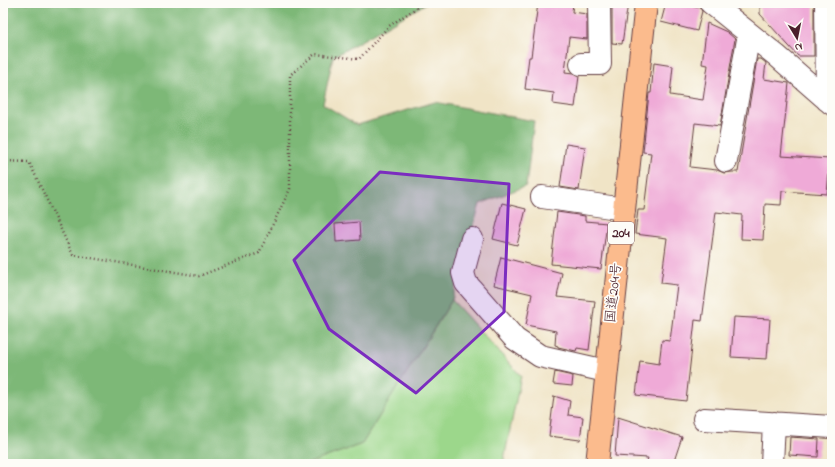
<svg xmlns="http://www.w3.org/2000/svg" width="835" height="467" viewBox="0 0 835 467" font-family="'Indie Flower','Klee One',sans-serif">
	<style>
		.green { fill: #9cd78b; stroke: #737b5b }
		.forest { fill: #7db877; stroke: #646c51 }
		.building { fill: #efaad7 }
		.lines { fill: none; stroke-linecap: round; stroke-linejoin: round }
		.minor-casing { stroke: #633d42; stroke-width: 24 }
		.highway-casing { stroke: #633d42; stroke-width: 24 }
		.path { stroke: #633d42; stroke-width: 2.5; stroke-dasharray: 1 3; stroke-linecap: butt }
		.minor { stroke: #fff; stroke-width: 22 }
		.highway { stroke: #fbbb8d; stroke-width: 22 }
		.marked { fill: #7b2cbf; fill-opacity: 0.2; stroke: #7b2cbf; stroke-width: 3; stroke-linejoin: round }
		.labels { text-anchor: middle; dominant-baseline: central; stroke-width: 3.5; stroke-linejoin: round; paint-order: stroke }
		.shield { fill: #fdfcf7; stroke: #806168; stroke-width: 1 }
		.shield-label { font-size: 13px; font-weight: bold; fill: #4a1f2b }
		.street-label { font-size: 14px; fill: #4a1f2b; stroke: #fdfcf7 }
	</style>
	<rect width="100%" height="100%" fill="#fdfcf7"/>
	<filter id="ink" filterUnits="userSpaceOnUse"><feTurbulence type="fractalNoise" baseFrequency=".025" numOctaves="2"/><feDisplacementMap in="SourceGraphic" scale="8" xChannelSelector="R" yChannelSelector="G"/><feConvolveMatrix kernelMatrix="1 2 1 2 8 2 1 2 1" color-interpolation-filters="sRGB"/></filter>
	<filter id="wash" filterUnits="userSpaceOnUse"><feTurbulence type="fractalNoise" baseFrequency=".012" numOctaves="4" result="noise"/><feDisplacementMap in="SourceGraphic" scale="16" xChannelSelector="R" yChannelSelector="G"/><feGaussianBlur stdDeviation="0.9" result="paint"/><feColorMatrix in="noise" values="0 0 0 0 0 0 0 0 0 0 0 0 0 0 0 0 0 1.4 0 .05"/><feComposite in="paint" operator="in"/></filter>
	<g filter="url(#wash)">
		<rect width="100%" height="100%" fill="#f0e4c6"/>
		<path class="green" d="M 452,300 L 521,376 L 503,464 L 307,464 L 362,444 Z"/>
		<path class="forest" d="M 3,3 L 427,3 L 333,57 L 323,104 L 357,125 L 435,102 L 534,121 L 526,186 L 480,204 L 452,300 L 362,444 L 307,464 L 3,464 Z"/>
		<g id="blocks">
			<path class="building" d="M 538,3 L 573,3 L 572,12 L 587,14 L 587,39 L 569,37 L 565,72 L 573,73 L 579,76 L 575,107 L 553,104 L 554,93 L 525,89 L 529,57 L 531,57 Z
				M 612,3 L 628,3 L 622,44 L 612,43 Z
				M 666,3 L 691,3 L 690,6 L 700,8 L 702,11 L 697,31 L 661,22 Z
				M 760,3 L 814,3 L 814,56 L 798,56 L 760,14 Z
				M 707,23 L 727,32 L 735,39 L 720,126 L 695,123 L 690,167 L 717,170 L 724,173 L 732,172 L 738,172 L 757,59 L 761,59 L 766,63 L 764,79 L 789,83 L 781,156 L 830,159 L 827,194 L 782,191 L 781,205 L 765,204 L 763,240 L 741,239 L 742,215 L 716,212 L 702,321 L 695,320 L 686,401 L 636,395 L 640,361 L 659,364 L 662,340 L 670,341 L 677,285 L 661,283 L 667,238 L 635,234 L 638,210 L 644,210 L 651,153 L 643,152 L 649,93 L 651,93 L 654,63 L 673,66 L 670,95 L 703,100 L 708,65 L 702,64 Z
				M 566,144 L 585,147 L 579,190 L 560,187 Z
				M 502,203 L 526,209 L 517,245 L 493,239 Z
				M 557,212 L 585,216 L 585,221 L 607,223 L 601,269 L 551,264 Z
				M 359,222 L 360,240 L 336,242 L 335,224 Z
				M 501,257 L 562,273 L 557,297 L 595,301 L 589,350 L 577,348 L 576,351 L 558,347 L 558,346 L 555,345 L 556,331 L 526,325 L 532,294 L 494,285 Z
				M 734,317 L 770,319 L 767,359 L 731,357 Z
				M 555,372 L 573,376 L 572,386 L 553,384 Z
				M 554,396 L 570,401 L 568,415 L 583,417 L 580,440 L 549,436 Z
				M 618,417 L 682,437 L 673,464 L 646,464 L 648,458 L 615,456 Z
				M 790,437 L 819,439 L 818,457 L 789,455 Z"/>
		</g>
	</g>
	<g filter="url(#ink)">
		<use href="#blocks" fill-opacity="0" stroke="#633d42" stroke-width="1"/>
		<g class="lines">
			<g class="minor-casing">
				<path id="minor" d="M 711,3 L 776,55 L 832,104
					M 826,3 L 827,100
					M 581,64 L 600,64 L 599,3
					M 726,161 L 749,34
					M 542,197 L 624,209
					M 472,239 L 463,273 L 466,283 L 515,339 L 540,356 L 606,371
					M 704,419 L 832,427
					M 772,464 L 774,423"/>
			</g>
			<g class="highway-casing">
				<path id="highway" d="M 597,464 L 646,3"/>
			</g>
			<path class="path" d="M 3,161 L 29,162 L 73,255 L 199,276 L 259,253 L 290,189 L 290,75 L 315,54 L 359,59 L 389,26 L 424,3"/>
			<use href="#minor" class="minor"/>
			<use href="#highway" class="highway"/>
		</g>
	</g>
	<path class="marked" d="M 380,172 L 509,184 L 504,312 L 416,393 L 329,329 L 294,260 Z"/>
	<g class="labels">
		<rect class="shield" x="608" y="222" width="26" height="22" rx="3"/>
		<g class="shield-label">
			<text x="621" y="233">204</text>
		</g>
		<g class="street-label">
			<text transform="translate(614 293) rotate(-84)">国道204号</text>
		</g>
	</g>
	<rect width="835" height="467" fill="none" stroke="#fdfcf7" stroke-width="16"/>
	<g transform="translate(797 38) rotate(170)" stroke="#fdfcf7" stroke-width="3" paint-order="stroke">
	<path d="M0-3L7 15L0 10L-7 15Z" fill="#4a1f2b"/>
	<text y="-6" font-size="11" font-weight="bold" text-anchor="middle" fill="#4a1f2b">N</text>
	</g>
</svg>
